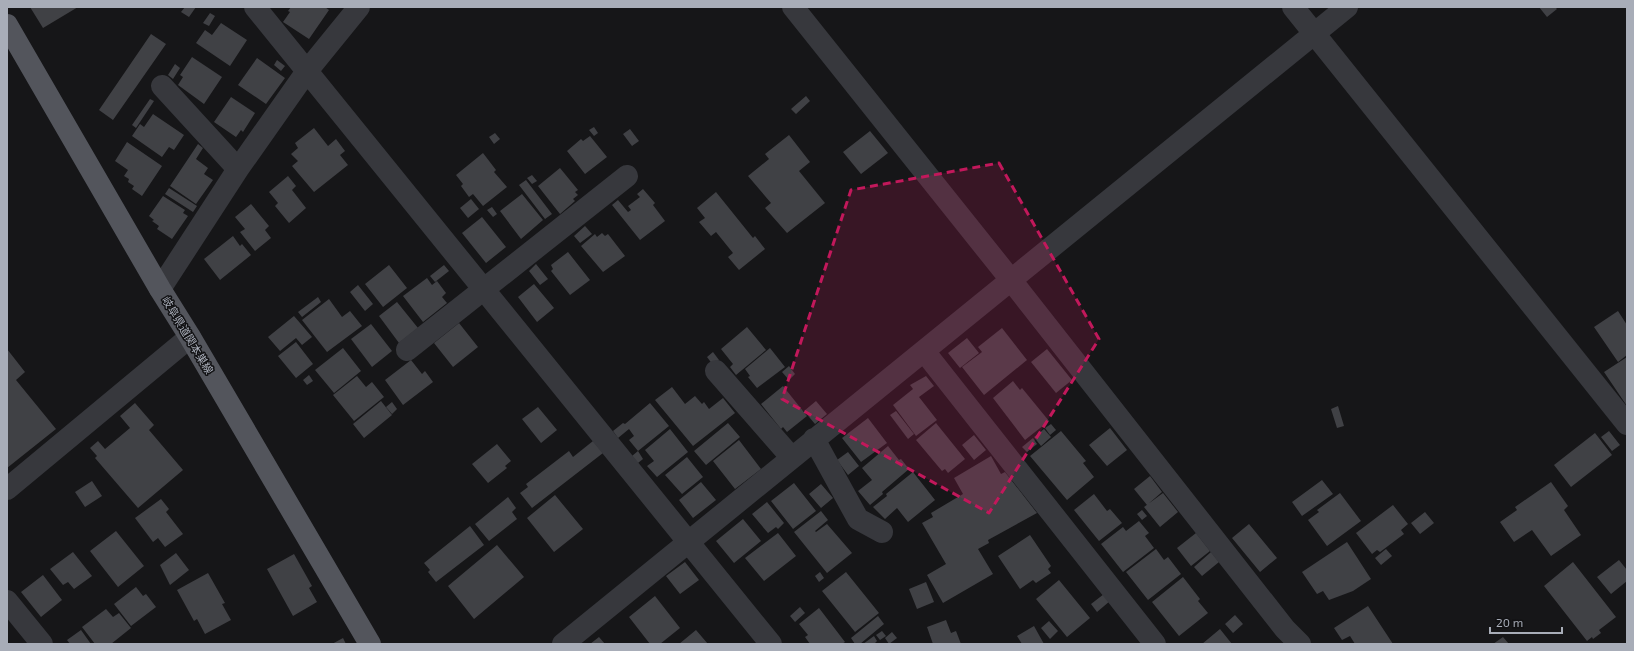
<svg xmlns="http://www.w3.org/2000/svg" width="1634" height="651" viewBox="0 0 1634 651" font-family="'Exo 2','Noto Sans JP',sans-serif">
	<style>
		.building { fill: #404145 }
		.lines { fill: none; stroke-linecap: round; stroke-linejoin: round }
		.minor { stroke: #37383d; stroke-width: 22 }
		.major { stroke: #53555c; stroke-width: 22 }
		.marked { fill: #c2185b; fill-opacity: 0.2; stroke: #c2185b; stroke-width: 3; stroke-dasharray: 8 5; stroke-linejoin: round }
		.labels { text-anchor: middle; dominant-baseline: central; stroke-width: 3; stroke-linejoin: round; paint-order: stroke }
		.street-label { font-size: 11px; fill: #a8adb8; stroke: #111113 }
	</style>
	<rect width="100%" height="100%" fill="#161618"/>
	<path class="building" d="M 30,7 L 78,7 L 43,28 Z
		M 185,7 L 196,7 L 189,17 L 181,12 Z
		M 291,7 L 325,7 L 329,10 L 309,39 L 283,22 L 290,12 L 288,11 Z
		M 1539,7 L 1555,7 L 1557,9 L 1547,17 Z
		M 210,13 L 215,16 L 209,26 L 203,23 Z
		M 221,23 L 247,40 L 230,66 L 196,43 L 205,30 L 212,35 Z
		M 151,34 L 166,44 L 113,120 L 99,110 Z
		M 192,57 L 222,77 L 204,104 L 178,85 L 183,77 L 180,75 Z
		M 257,58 L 285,78 L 266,104 L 238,85 Z
		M 277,60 L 285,66 L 281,71 L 274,65 Z
		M 175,64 L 180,68 L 173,79 L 168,75 Z
		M 806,96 L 810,101 L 796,114 L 791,109 Z
		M 231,97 L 255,113 L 243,132 L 241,130 L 236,137 L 214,122 Z
		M 150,99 L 154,101 L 136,128 L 132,125 Z
		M 153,114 L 184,135 L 174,150 L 169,147 L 162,157 L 132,136 L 140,124 L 144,127 Z
		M 594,127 L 598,133 L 594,136 L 589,130 Z
		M 314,128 L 328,146 L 336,139 L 345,151 L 340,155 L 348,165 L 314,192 L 292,166 L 298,161 L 291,154 L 298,148 L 295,143 Z
		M 630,129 L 639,141 L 632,146 L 623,134 Z
		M 870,131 L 888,153 L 861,174 L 843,152 Z
		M 495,133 L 500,139 L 494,144 L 489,137 Z
		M 789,135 L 810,162 L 799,171 L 825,203 L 787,233 L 765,208 L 771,203 L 748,176 L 769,159 L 765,154 Z
		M 590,136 L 607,157 L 585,174 L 567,151 L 581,139 L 583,141 Z
		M 127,142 L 162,166 L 142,196 L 132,189 L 134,186 L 128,182 L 129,179 L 124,176 L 128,170 L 115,161 Z
		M 198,144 L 203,148 L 196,159 L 208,168 L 204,174 L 213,180 L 196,204 L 170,186 Z
		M 483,153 L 496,170 L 494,172 L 507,187 L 483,206 L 473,194 L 469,197 L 461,186 L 463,184 L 456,175 Z
		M 560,168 L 578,190 L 575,192 L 578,195 L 573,199 L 575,201 L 560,214 L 538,186 Z
		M 532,175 L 537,181 L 532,184 L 527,178 Z
		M 288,176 L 296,186 L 292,190 L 306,208 L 289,223 L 275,206 L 278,203 L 269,192 Z
		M 526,180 L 552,214 L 545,219 L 519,185 Z
		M 169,188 L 197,206 L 193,212 L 165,194 Z
		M 643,189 L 655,203 L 653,205 L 665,221 L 640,240 L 612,205 L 618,200 L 628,212 L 631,210 L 628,206 L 640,197 L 637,194 Z
		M 716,192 L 753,238 L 755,236 L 765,249 L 739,270 L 728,257 L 733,253 L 716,232 L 711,236 L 699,222 L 705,218 L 697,208 Z
		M 522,194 L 543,220 L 521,239 L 500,211 Z
		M 163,196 L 185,210 L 183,213 L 188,216 L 172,239 L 157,229 L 159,226 L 152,221 L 154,220 L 149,216 Z
		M 471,199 L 479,209 L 468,218 L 460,208 Z
		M 251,204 L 269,226 L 265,230 L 271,238 L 255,251 L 240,232 L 245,229 L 235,217 Z
		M 492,207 L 497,214 L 493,217 L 487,210 Z
		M 482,217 L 506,247 L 486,263 L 462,233 Z
		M 585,226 L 592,234 L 580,243 L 574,236 Z
		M 602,233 L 605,236 L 608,234 L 625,256 L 603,272 L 581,246 L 595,234 L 597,237 Z
		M 233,236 L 240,246 L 242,244 L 251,255 L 220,280 L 204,259 Z
		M 568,252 L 590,280 L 570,295 L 551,271 L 553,269 L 551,265 Z
		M 536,264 L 548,279 L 540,285 L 529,271 Z
		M 389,265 L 407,288 L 383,307 L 365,284 Z
		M 444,265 L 449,271 L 435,282 L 430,276 Z
		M 427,278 L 432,285 L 437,281 L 446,293 L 442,297 L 447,303 L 423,322 L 403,296 Z
		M 534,284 L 554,308 L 537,322 L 518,297 Z
		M 358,285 L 373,304 L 365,311 L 350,292 Z
		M 318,297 L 321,302 L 302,317 L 298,312 Z
		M 329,299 L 342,317 L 350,311 L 362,326 L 327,352 L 302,320 Z
		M 397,302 L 418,328 L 399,343 L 379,316 Z
		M 1618,311 L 1627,325 L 1627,355 L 1618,362 L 1594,327 Z
		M 294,316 L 312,337 L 302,345 L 296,338 L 280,351 L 268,337 Z
		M 459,323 L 478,347 L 453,367 L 434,343 Z
		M 371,324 L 392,351 L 372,367 L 351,339 Z
		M 747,327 L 766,350 L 736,375 L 730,367 L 733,364 L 721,349 Z
		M 1002,328 L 1027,360 L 984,395 L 962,367 L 982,352 L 978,347 Z
		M 967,338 L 979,353 L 960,368 L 948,353 Z
		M 296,342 L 313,364 L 296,378 L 278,356 Z
		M 343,348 L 361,371 L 334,393 L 315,370 Z
		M 770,348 L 785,367 L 757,388 L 748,377 L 750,376 L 745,369 Z
		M 7,349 L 25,372 L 16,380 L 56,429 L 7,468 Z
		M 1047,349 L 1072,380 L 1056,393 L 1031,362 Z
		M 713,352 L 719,360 L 713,365 L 707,357 Z
		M 1627,357 L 1627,406 L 1604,372 Z
		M 411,360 L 422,374 L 425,371 L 433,382 L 403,405 L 385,380 Z
		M 789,366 L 795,374 L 789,380 L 782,372 Z
		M 309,375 L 313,381 L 307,385 L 303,380 Z
		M 357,376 L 366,387 L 372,382 L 384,397 L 354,421 L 333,395 Z
		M 926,376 L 934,386 L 919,397 L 937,420 L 916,436 L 893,405 L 913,389 L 910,385 Z
		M 1013,381 L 1020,390 L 1022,388 L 1049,421 L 1025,440 L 993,398 Z
		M 783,386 L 807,416 L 787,432 L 783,427 L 781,429 L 761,404 Z
		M 672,387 L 685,404 L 695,396 L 702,404 L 704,402 L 709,409 L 723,398 L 735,413 L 693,446 L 655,400 Z
		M 381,401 L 392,415 L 364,438 L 353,424 Z
		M 816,401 L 827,414 L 815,424 L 804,411 Z
		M 392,402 L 397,409 L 392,414 L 386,407 Z
		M 135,403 L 154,425 L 149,430 L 183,470 L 138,508 L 95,458 L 97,456 L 90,448 L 98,441 L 105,449 L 130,428 L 120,416 Z
		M 650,403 L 669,426 L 638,451 L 629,440 L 634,436 L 629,429 L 618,438 L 613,431 L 623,423 L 625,424 Z
		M 1338,406 L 1344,426 L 1337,428 L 1331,409 Z
		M 538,407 L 557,430 L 541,443 L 522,419 Z
		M 896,411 L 914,434 L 908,439 L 890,415 Z
		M 868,418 L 887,443 L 861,462 L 842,438 Z
		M 728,423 L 740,437 L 706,465 L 694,451 Z
		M 936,423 L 965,459 L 948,473 L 945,469 L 942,471 L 916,440 Z
		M 1051,424 L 1056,430 L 1050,435 L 1045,428 Z
		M 1110,428 L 1127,450 L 1107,466 L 1089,445 Z
		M 670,429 L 688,452 L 657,477 L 647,466 L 654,461 L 645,450 Z
		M 1044,429 L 1051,437 L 1041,446 L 1034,437 Z
		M 1061,431 L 1086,461 L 1083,463 L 1094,477 L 1067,500 L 1030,456 Z
		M 1609,431 L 1620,445 L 1612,451 L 1601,437 Z
		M 1595,433 L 1612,455 L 1571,487 L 1554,465 Z
		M 974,435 L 986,450 L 974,460 L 962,445 Z
		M 1033,438 L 1037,444 L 1027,452 L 1022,447 Z
		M 739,440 L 761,469 L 735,489 L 713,461 Z
		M 593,441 L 603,453 L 532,508 L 520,493 L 528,487 L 526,484 L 569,451 L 573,457 Z
		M 497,444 L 511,461 L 505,466 L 507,468 L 488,483 L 472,464 Z
		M 888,446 L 899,460 L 901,459 L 909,469 L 882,492 L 883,494 L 870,505 L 858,491 L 872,480 L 862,468 Z
		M 638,451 L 643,459 L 638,463 L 632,456 Z
		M 848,452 L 859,466 L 848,475 L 837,460 Z
		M 991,456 L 1001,474 L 1005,472 L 1037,513 L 988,540 L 989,543 L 978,549 L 993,574 L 943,603 L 927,575 L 946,564 L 922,523 L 933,517 L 931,513 L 963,494 L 954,478 Z
		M 687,457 L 703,477 L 682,494 L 665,475 Z
		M 913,472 L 935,500 L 908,522 L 897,508 L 885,519 L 873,507 L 887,496 L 886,494 Z
		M 1150,476 L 1162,492 L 1147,505 L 1134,489 Z
		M 1322,480 L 1333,494 L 1302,516 L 1292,502 Z
		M 92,481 L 102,496 L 85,507 L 75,492 Z
		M 701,482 L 716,500 L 693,518 L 679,500 Z
		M 1551,482 L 1568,506 L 1564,510 L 1581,535 L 1551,556 L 1532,530 L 1514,542 L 1500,522 L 1517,510 L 1515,507 Z
		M 794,483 L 816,511 L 793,529 L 771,501 Z
		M 821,484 L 833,498 L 821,508 L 809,494 Z
		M 1163,493 L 1178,512 L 1160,527 L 1144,507 Z
		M 1340,493 L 1361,521 L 1327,546 L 1308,520 L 1319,512 L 1317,510 Z
		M 1094,494 L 1107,511 L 1110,509 L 1122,523 L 1099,541 L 1074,510 Z
		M 555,495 L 583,529 L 554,552 L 527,518 Z
		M 508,497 L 516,508 L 512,512 L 517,519 L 489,541 L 475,524 Z
		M 161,499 L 169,509 L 166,512 L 183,534 L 165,547 L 158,538 L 153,542 L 135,518 Z
		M 767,502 L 784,523 L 778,529 L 776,527 L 768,533 L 752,514 Z
		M 1393,505 L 1408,524 L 1401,530 L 1404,534 L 1380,552 L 1377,550 L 1372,554 L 1356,533 Z
		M 1142,510 L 1147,516 L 1142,520 L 1137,514 Z
		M 821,511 L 828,520 L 815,531 L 816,532 L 827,524 L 852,553 L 827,573 L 794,532 Z
		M 1425,512 L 1434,523 L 1420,534 L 1411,523 Z
		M 743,519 L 761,541 L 734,563 L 716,541 Z
		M 1139,521 L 1149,533 L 1145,536 L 1154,548 L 1123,572 L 1101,544 L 1123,527 L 1126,531 Z
		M 1249,524 L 1277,558 L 1260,572 L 1232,538 Z
		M 470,526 L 484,545 L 436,582 L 428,572 L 430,570 L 424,563 Z
		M 116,531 L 144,566 L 118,587 L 90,551 Z
		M 778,533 L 796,556 L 764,581 L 745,558 Z
		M 1196,533 L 1210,551 L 1191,566 L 1177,548 Z
		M 1030,535 L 1051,566 L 1048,569 L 1051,573 L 1036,583 L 1033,580 L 1020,589 L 998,556 Z
		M 1347,542 L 1371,579 L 1353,591 L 1329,600 L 1323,591 L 1317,594 L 1302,572 Z
		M 497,545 L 524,577 L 474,619 L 448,586 Z
		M 1156,549 L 1164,560 L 1168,557 L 1181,574 L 1148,600 L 1126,572 Z
		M 1386,549 L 1392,556 L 1381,565 L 1375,558 Z
		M 73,552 L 92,576 L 74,589 L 68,582 L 63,585 L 50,569 Z
		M 1211,552 L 1219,562 L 1202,576 L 1194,567 Z
		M 176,553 L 189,570 L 170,585 L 160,565 Z
		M 294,554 L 312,586 L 309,588 L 317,602 L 293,616 L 267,569 Z
		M 1619,560 L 1627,570 L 1627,581 L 1611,594 L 1597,577 Z
		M 685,562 L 699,580 L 680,594 L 666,576 Z
		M 1573,562 L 1616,617 L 1599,630 L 1601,633 L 1593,639 L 1592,637 L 1587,641 L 1544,586 Z
		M 820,572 L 824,578 L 819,582 L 815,576 Z
		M 846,572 L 879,613 L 855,632 L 822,591 Z
		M 208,573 L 225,603 L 222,604 L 231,620 L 205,634 L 197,619 L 194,621 L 177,590 Z
		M 43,575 L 62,600 L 41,617 L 21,592 Z
		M 1183,577 L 1200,599 L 1198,601 L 1208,613 L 1179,636 L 1152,602 Z
		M 1059,580 L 1090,618 L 1067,637 L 1036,599 Z
		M 926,582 L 934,602 L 917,609 L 909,589 Z
		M 136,587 L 143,596 L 146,594 L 156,607 L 131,626 L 114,604 Z
		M 1104,594 L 1110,601 L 1097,612 L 1091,604 Z
		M 655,596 L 680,628 L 660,644 L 650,644 L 629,617 Z
		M 1368,606 L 1393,644 L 1355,644 L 1350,636 L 1342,640 L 1334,628 Z
		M 800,607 L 805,613 L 795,622 L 790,616 Z
		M 819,608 L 845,642 L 842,644 L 810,644 L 805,637 L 808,635 L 799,624 Z
		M 106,609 L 113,617 L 119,613 L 131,628 L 111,644 L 95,644 L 82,627 Z
		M 1235,615 L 1243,624 L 1233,633 L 1225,624 Z
		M 878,616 L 884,624 L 860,644 L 855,644 L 851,638 Z
		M 946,620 L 951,633 L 956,631 L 961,644 L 933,644 L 927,627 Z
		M 1049,621 L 1058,631 L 1050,639 L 1041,628 Z
		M 1034,626 L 1044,644 L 1022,644 L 1017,636 Z
		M 1220,629 L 1232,644 L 1202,644 Z
		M 81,630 L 91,644 L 70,644 L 67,640 Z
		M 696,630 L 708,644 L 679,644 Z
		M 882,631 L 886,636 L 880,640 L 876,635 Z
		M 892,632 L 897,638 L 889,644 L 885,638 Z
		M 874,636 L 877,641 L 874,644 L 863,644 Z
		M 599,637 L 605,644 L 590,644 Z
		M 1503,637 L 1509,644 L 1493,644 Z
		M 343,638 L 346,644 L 332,644 Z"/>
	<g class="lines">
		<path class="minor" d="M 255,7 L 771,644
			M 793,7 L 1011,280 L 1285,629 L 1300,644
			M 1293,7 L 1627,424
			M 162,86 L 238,169
			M 160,289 L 238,169 L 307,71 L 359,7
			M 407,350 L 627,176
			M 924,351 L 1155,644
			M 716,371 L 792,458
			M 814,439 L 858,519 L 882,532
			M 7,489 L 190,337
			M 7,601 L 42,644
			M 563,644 L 1347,7"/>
		<path class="major" d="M 7,25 L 160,289 L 190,337 L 370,644"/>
	</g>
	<path class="marked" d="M 999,163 L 1099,339 L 989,513 L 782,399 L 851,190 Z"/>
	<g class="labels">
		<g class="street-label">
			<text transform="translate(188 335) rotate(59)">岐阜県道関本巣線</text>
		</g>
	</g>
	<rect width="1634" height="651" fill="none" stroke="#a8adb8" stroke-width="16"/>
	<path d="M1490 627v6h72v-6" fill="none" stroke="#a8adb8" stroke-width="2"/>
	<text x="1496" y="627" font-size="12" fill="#a8adb8" stroke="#111113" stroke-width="3" paint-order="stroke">20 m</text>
</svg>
